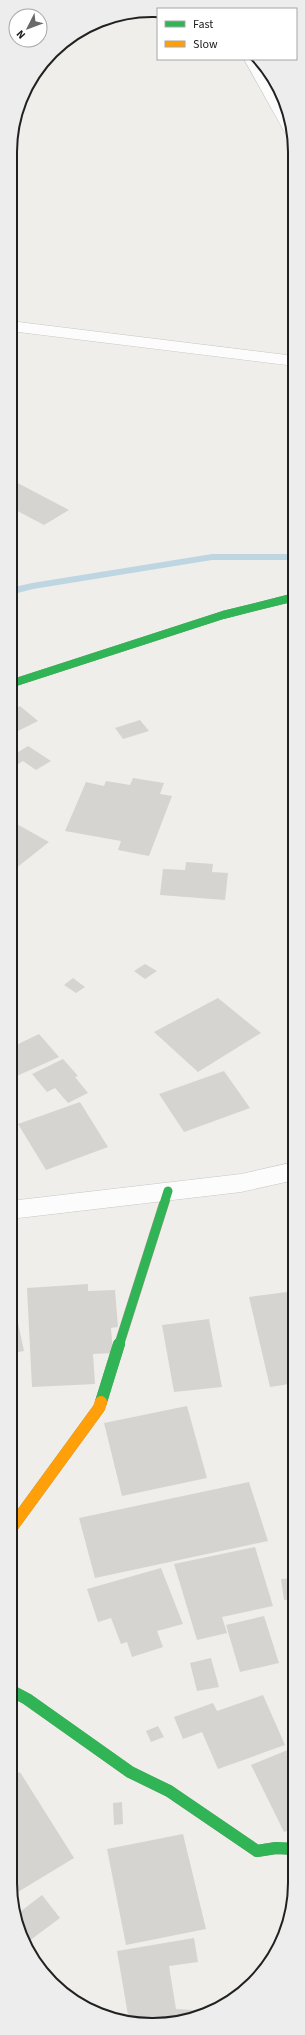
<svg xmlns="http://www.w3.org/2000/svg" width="305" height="2035" viewBox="0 0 305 2035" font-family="'Source Sans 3',sans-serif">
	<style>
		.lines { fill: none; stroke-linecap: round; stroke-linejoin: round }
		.stream { fill: #bed6e2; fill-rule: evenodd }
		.building { fill: #d6d4d1 }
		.lane-casing { stroke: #c8c8c6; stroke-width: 1 }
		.street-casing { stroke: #c8c8c6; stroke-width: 1 }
		.fast-far2-casing { stroke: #959981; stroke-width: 8 }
		.fast-far1-casing { stroke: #959981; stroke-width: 10 }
		.fast-casing { stroke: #959981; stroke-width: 12 }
		.slow-casing { stroke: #959981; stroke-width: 12 }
		.lane { fill: #fdfcfc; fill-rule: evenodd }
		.street { fill: #fdfcfc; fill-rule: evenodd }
		.fast-far2 { stroke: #30b455; stroke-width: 8 }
		.fast-far1 { stroke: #30b455; stroke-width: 9 }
		.fast { stroke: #30b455; stroke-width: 12 }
		.slow { stroke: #ff9f0a; stroke-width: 12 }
		.rim { fill: none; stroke: #212121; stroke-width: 2 }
	</style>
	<rect width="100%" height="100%" fill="#efeeea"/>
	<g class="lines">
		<path class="stream" d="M 212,554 L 295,554 L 295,560 L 212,560 L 33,589 L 10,595 L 10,588 L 32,583 Z"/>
	</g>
	<path class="building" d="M 10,479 L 69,510 L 44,525 L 10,507 Z
		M 20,706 L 38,721 L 10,735 L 10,711 Z
		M 140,720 L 149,731 L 123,739 L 115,728 Z
		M 28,746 L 51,761 L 36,770 L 23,761 L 10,769 L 10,757 Z
		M 133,778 L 164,783 L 160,794 L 172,796 L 149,856 L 118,850 L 121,841 L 65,831 L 86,782 L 104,786 L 106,781 L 130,785 Z
		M 15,823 L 49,842 L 10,873 L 10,827 Z
		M 186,862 L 213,864 L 212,872 L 228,873 L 225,900 L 160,895 L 163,869 L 185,870 Z
		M 145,964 L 157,971 L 145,979 L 134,971 Z
		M 73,978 L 85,987 L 76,993 L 64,985 Z
		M 218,998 L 261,1033 L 198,1072 L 154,1032 Z
		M 39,1034 L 59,1057 L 10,1079 L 10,1048 Z
		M 63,1059 L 78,1076 L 75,1077 L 88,1093 L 68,1103 L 55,1088 L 47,1092 L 32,1074 Z
		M 224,1071 L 250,1108 L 184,1132 L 159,1094 Z
		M 80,1102 L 108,1147 L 46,1170 L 18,1124 Z
		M 88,1284 L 88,1291 L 115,1290 L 118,1327 L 111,1328 L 113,1353 L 93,1354 L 95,1384 L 32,1387 L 27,1288 Z
		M 11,1290 L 24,1351 L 10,1354 L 10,1290 Z
		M 295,1291 L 295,1383 L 270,1387 L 249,1297 Z
		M 209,1319 L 222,1387 L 174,1392 L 162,1325 Z
		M 187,1406 L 207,1478 L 122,1496 L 104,1423 Z
		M 249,1482 L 268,1541 L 95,1578 L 79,1518 Z
		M 255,1547 L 273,1606 L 222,1617 L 227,1633 L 197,1640 L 174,1564 Z
		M 161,1568 L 183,1624 L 157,1631 L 163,1647 L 132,1657 L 127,1642 L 121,1644 L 111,1618 L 98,1622 L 87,1589 Z
		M 295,1578 L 295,1599 L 284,1600 L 281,1579 Z
		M 264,1616 L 279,1663 L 240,1672 L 226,1625 Z
		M 211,1658 L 219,1687 L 197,1691 L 190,1663 Z
		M 263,1695 L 285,1745 L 218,1769 L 202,1732 L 183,1739 L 174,1717 L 213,1703 L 217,1711 Z
		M 158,1726 L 164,1737 L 151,1742 L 146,1731 Z
		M 295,1747 L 295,1828 L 284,1832 L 251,1765 Z
		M 20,1772 L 74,1858 L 13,1895 L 10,1883 L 10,1778 Z
		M 122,1802 L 123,1824 L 114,1825 L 113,1803 Z
		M 183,1834 L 206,1929 L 126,1945 L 107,1849 Z
		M 42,1895 L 60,1918 L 25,1944 L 21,1937 L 16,1915 Z
		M 194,1938 L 198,1962 L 169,1966 L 176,2009 L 210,2011 L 199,2017 L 143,2025 L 129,2021 L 117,1951 Z"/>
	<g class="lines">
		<g class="lane-casing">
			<path id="lane" d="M 244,59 L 258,59 L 286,109 L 292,135 L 286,134 L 284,131 Z
				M 10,321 L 295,356 L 295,366 L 10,331 Z"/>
		</g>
		<g class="street-casing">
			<path id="street" d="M 295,1162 L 295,1180 L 241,1192 L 10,1219 L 10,1201 L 241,1174 Z"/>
		</g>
		<g class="fast-far2-casing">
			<path id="fast-far2" d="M 10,684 L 223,615 L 295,597"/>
		</g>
		<g class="fast-far1-casing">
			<path id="fast-far1" d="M 119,1345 L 168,1191"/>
		</g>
		<g class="fast-casing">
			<path id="fast" d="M 101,1402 L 119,1344
				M 10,1690 L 27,1699 L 130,1772 L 169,1791 L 257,1851 L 276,1848 L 295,1849"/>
		</g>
		<g class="slow-casing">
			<path id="slow" d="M 10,1530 L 99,1408 L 101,1402"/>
		</g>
		<use href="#lane" class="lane"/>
		<use href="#street" class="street"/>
		<use href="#fast-far2" class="fast-far2"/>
		<use href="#fast-far1" class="fast-far1"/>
		<use href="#fast" class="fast"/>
		<use href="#slow" class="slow"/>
	</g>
	<path d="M0 0H305V2035H0ZM152 17H153A135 135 0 0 1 288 152V1883A135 135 0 0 1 153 2018H152A135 135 0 0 1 17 1883V152A135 135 0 0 1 152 17Z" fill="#ededed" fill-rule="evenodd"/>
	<path class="rim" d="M152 17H153A135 135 0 0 1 288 152V1883A135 135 0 0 1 153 2018H152A135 135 0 0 1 17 1883V152A135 135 0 0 1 152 17Z"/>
	<rect x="157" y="8" width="140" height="52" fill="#ffffff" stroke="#a6a6a6"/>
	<rect x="165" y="21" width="20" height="6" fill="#30b455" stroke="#a6a6a6"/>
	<text x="193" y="28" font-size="12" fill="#212121">Fast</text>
	<rect x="165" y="41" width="20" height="6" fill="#ff9f0a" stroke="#a6a6a6"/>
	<text x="193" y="48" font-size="12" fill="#212121">Slow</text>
	<g transform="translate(28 28) rotate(228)"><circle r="19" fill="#ffffff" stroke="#a6a6a6"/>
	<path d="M0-3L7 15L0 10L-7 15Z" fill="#696967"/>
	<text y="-6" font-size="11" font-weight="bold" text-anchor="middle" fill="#212121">N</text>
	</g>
</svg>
